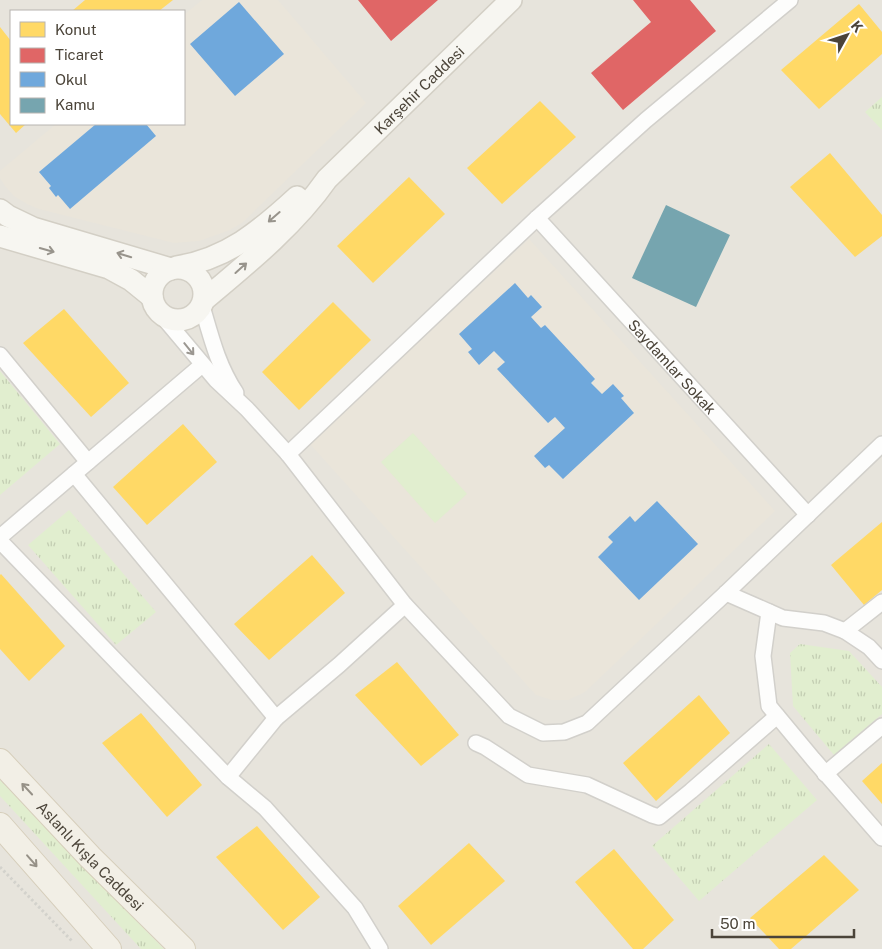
<svg xmlns="http://www.w3.org/2000/svg" width="882" height="949" viewBox="0 0 882 949" font-family="'Public Sans',sans-serif">
	<style>
		.residential { fill: #e7e4dc; fill-rule: evenodd }
		.education { fill: #eae5da }
		.grass { fill: url(#grass-tufts) }
		.pitch { fill: #e1eecf }
		.homes { fill: #ffd966 }
		.shops { fill: #e06666 }
		.schools { fill: #6fa8dc }
		.public { fill: #76a5af }
		.lines { fill: none; stroke-linecap: round; stroke-linejoin: round }
		.street-casing { stroke: #d2d0cb; stroke-width: 18 }
		.secondary-casing { stroke: #d3cfc5; stroke-width: 24 }
		.primary-casing { stroke: #d6cebb; stroke-width: 26 }
		.path { stroke: #d3d2cc; stroke-width: 3; stroke-dasharray: 2.5 2.5; stroke-linecap: butt }
		.street { stroke: #fdfdfc; stroke-width: 15 }
		.secondary { stroke: #f7f6f1; stroke-width: 21 }
		.primary { stroke: #f2efe6; stroke-width: 24 }
		.oneway { stroke: #98948c }
		.oneway2 { stroke: #9b9791 }
		.oneway3 { stroke: #969187 }
		.labels { text-anchor: middle; dominant-baseline: central; stroke-width: 5; stroke-linejoin: round; paint-order: stroke }
		.street-label { font-size: 15px; fill: #4b4439; stroke: #fff }
	</style>
	<defs>
		<pattern id="grass-tufts" width="24" height="20" patternUnits="userSpaceOnUse" patternTransform="scale(1.25)"><rect width="24" height="20" fill="#e1eecf"/><path d="M3 7l-1-3M5 7V3M7 7l1-3M15 17l-1-3M17 17v-4M19 17l1-3" fill="none" stroke="#c3cdb2"/></pattern>
	</defs>
	<rect width="100%" height="100%" fill="#f4f2ee"/>
	<path class="residential" d="M 0,0 L 882,0 L 882,949 L 0,949 ZM 11,11 L 184,11 L 184,124 L 11,124 Z"/>
	<path class="education" d="M 202,0 L 278,0 L 366,103 L 243,222 L 230,230 L 199,241 L 174,243 L 39,209 L 27,204 L 14,196 L 5,186 L 0,178 L 0,171 L 56,124 L 184,124 L 184,15 Z
		M 529,239 L 775,511 L 585,692 L 568,700 L 552,700 L 536,695 L 310,444 Z"/>
	<path class="grass" d="M 882,97 L 882,130 L 865,112 Z
		M 0,371 L 60,444 L 0,495 Z
		M 69,510 L 156,612 L 116,645 L 28,545 Z
		M 800,644 L 849,651 L 882,687 L 882,714 L 834,755 L 793,706 L 790,653 Z
		M 769,744 L 817,800 L 699,901 L 652,846 Z
		M 0,780 L 82,866 L 164,949 L 141,949 L 0,796 Z"/>
	<path class="pitch" d="M 413,433 L 467,494 L 435,523 L 381,462 Z"/>
	<path class="homes" d="M 85,0 L 173,0 L 159,11 L 72,11 Z
		M 859,4 L 882,32 L 882,54 L 819,109 L 781,70 Z
		M 0,27 L 11,41 L 11,124 L 26,124 L 16,133 L 0,114 Z
		M 540,101 L 576,137 L 502,204 L 467,168 Z
		M 830,153 L 882,215 L 882,236 L 855,257 L 790,187 Z
		M 409,177 L 445,214 L 373,283 L 337,246 Z
		M 333,302 L 371,340 L 299,410 L 262,372 Z
		M 64,309 L 129,383 L 91,417 L 23,343 Z
		M 183,424 L 217,462 L 147,525 L 113,487 Z
		M 882,522 L 882,590 L 864,605 L 831,565 Z
		M 312,555 L 345,593 L 269,660 L 234,624 Z
		M 1,574 L 65,646 L 29,681 L 0,649 L 0,575 Z
		M 397,662 L 459,735 L 421,766 L 355,695 Z
		M 699,695 L 730,733 L 656,801 L 623,763 Z
		M 141,713 L 202,785 L 167,817 L 102,743 Z
		M 882,763 L 882,804 L 862,781 Z
		M 257,826 L 320,897 L 283,930 L 216,857 Z
		M 469,843 L 505,881 L 431,945 L 398,906 Z
		M 614,849 L 674,920 L 643,949 L 633,949 L 575,882 Z
		M 824,855 L 859,890 L 791,949 L 779,949 L 750,918 Z"/>
	<path class="shops" d="M 358,0 L 438,0 L 391,41 Z
		M 633,0 L 690,0 L 716,31 L 623,110 L 591,73 L 651,22 Z"/>
	<path class="schools" d="M 239,2 L 284,54 L 235,96 L 190,44 Z
		M 96,124 L 146,124 L 156,136 L 70,209 L 58,195 L 56,197 L 49,188 L 51,186 L 39,172 Z
		M 515,283 L 528,298 L 531,295 L 542,307 L 531,317 L 541,328 L 545,325 L 595,379 L 591,383 L 602,394 L 613,384 L 624,396 L 621,398 L 634,413 L 563,479 L 549,465 L 545,468 L 534,456 L 565,428 L 555,417 L 548,423 L 497,369 L 505,362 L 494,351 L 479,365 L 468,352 L 472,349 L 459,334 Z
		M 657,501 L 698,544 L 639,600 L 598,557 L 613,542 L 608,537 L 630,516 L 635,522 Z"/>
	<path class="public" d="M 666,205 L 730,235 L 696,307 L 632,278 Z"/>
	<g class="lines">
		<g class="street-casing">
			<g id="street">
				<path id="s1" d="M 537,218 L 808,515"/>
				<path d="M 202,306 C 211,337 218,366 236,393"/>
				<path d="M 158,311 L 216,380 L 247,409 L 288,454 L 405,605 L 509,716 L 543,733 L 564,732 L 587,723 L 726,593 L 882,444"/>
				<path d="M 0,355 L 88,462"/>
				<path d="M 288,454 L 537,218 L 646,120 L 790,0"/>
				<path d="M 74,474 L 276,718 L 339,665 L 405,605"/>
				<path d="M 0,537 L 202,365"/>
				<path d="M 0,541 L 228,777 L 265,808 L 355,908 L 380,949"/>
				<path d="M 726,593 L 783,618 L 824,623 L 845,631 L 869,647 L 882,661"/>
				<path d="M 769,612 L 763,656 L 769,706 L 813,759 L 882,838"/>
				<path d="M 845,631 L 882,602"/>
				<path d="M 476,743 L 485,747 L 528,775 L 587,785 L 652,815 L 659,817 L 691,791 L 777,716"/>
				<path d="M 825,774 L 882,726"/>
				<path d="M 228,777 L 276,718"/>
			</g>
		</g>
		<g class="secondary-casing">
			<g id="secondary">
				<path d="M 0,210 L 8,216 L 33,228 L 171,269"/>
				<path d="M 0,236 L 109,268 L 131,280 L 152,297"/>
				<path d="M 176,267 C 227,259 260,231 297,197"/>
				<circle cx="178" cy="294" r="26"/>
				<path id="s2" d="M 204,300 C 247,264 295,225 327,179 L 511,0"/>
			</g>
		</g>
		<g class="primary-casing">
			<g id="primary">
				<path id="s3" d="M 0,761 L 90,857 L 183,949"/>
				<path d="M 0,825 L 109,949"/>
			</g>
		</g>
		<path class="path" d="M 0,867 L 72,941"/>
		<use href="#street" class="street"/>
		<use href="#secondary" class="secondary"/>
		<use href="#primary" class="primary"/>
	</g>
	<defs><path id="oneway-shaft" d="M-6 0H5M1.5-3L5.5 0L1.5 3" fill="none" stroke-width="1.6" stroke-linecap="round" stroke-linejoin="round" transform="scale(1.25)"/></defs>
	<g class="oneway">
		<use href="#oneway-shaft" transform="translate(274 217) rotate(139)"/>
		<use href="#oneway-shaft" transform="translate(47 250) rotate(16)"/>
		<use href="#oneway-shaft" transform="translate(124 255) rotate(-163)"/>
		<use href="#oneway-shaft" transform="translate(241 268) rotate(-42)"/>
	</g>
	<use class="oneway2" href="#oneway-shaft" transform="translate(189 349) rotate(51)"/>
	<g class="oneway3">
		<use href="#oneway-shaft" transform="translate(27 789) rotate(-133)"/>
		<use href="#oneway-shaft" transform="translate(32 861) rotate(49)"/>
	</g>
	<g class="labels">
		<g class="street-label">
			<text stroke="none"><textPath href="#s2" startOffset="301">Karşehir Caddesi</textPath></text>
			<text stroke="none"><textPath href="#s1" startOffset="201">Saydamlar Sokak</textPath></text>
			<text stroke="none"><textPath href="#s3" startOffset="131">Aslanlı Kışla Caddesi</textPath></text>
		</g>
	</g>
	<rect x="10" y="10" width="175" height="115" fill="#ffffff" stroke="#b7b4b0"/>
	<rect x="20" y="22" width="25" height="15" fill="#ffd966" stroke="#b7b4b0"/>
	<text x="55" y="35" font-size="15" fill="#4b4439">Konut</text>
	<rect x="20" y="48" width="25" height="15" fill="#e06666" stroke="#b7b4b0"/>
	<text x="55" y="60" font-size="15" fill="#4b4439">Ticaret</text>
	<rect x="20" y="72" width="25" height="15" fill="#6fa8dc" stroke="#b7b4b0"/>
	<text x="55" y="85" font-size="15" fill="#4b4439">Okul</text>
	<rect x="20" y="98" width="25" height="15" fill="#76a5af" stroke="#b7b4b0"/>
	<text x="55" y="110" font-size="15" fill="#4b4439">Kamu</text>
	<g transform="translate(847 35) rotate(50)" stroke="#ffffff" stroke-width="4" paint-order="stroke">
	<path d="M0-4L9 19L0 12L-9 19Z" fill="#4b4439"/>
	<text y="-8" font-size="14" font-weight="bold" text-anchor="middle" fill="#4b4439">K</text>
	</g>
	<path d="M712 929v8h142v-8" fill="none" stroke="#4b4439" stroke-width="2.5"/>
	<text x="720" y="929" font-size="15" fill="#4b4439" stroke="#ffffff" stroke-width="4" paint-order="stroke">50 m</text>
</svg>
